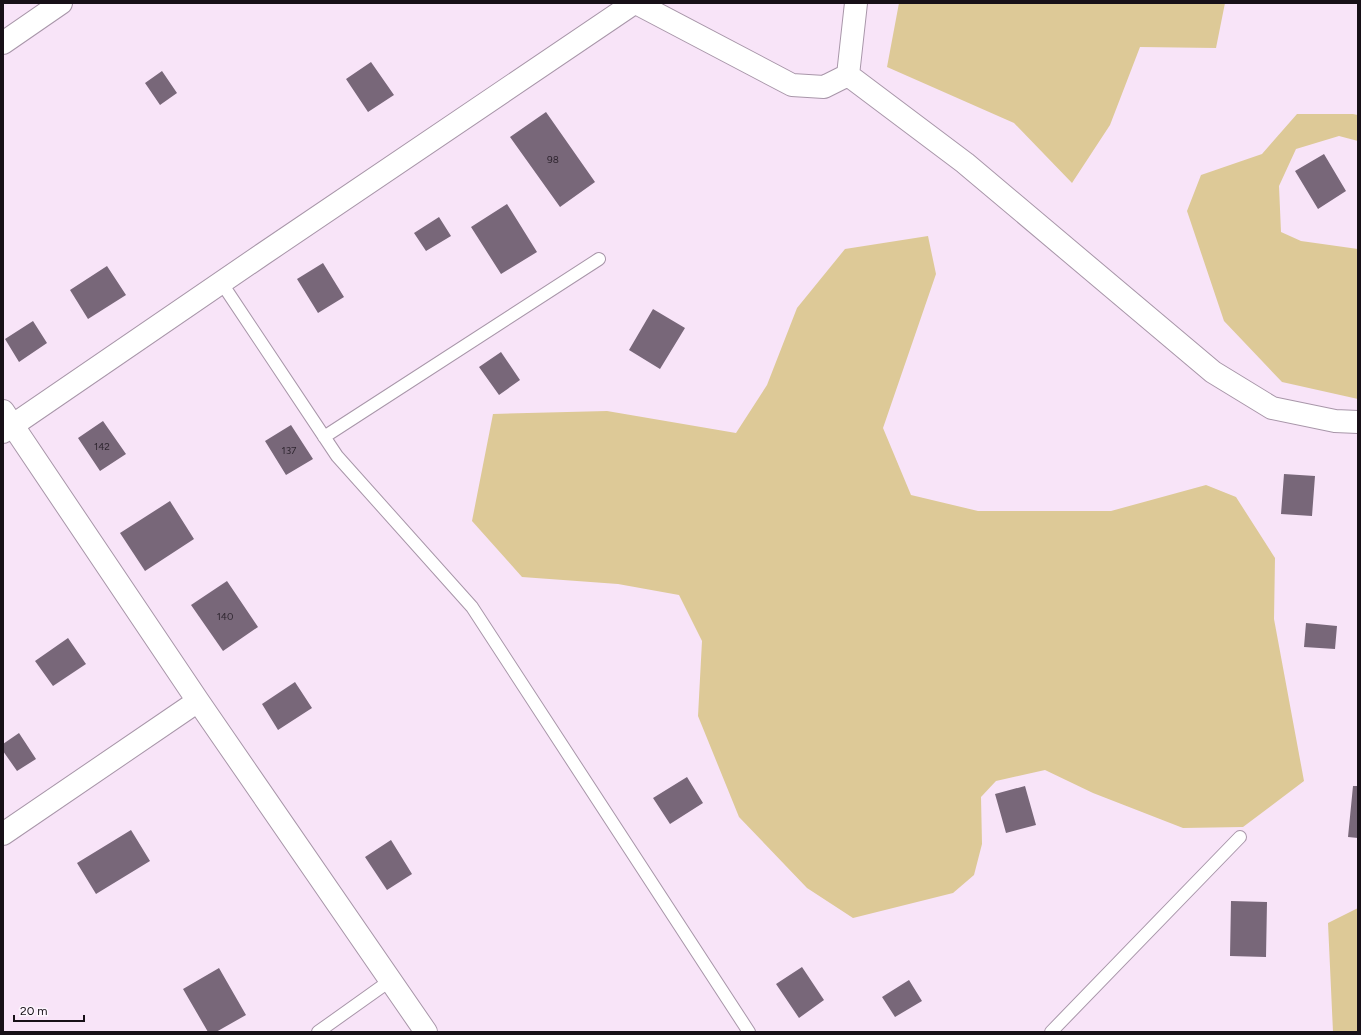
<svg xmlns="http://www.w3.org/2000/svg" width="1361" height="1035" viewBox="0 0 1361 1035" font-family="Figtree,sans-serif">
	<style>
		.green { fill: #ddc997 }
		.building { fill: #786779 }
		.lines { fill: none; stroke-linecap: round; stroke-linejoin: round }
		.service-casing { stroke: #a896a9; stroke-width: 14 }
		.minor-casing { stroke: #a896a9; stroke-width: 24 }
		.service { stroke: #fff; stroke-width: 12 }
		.minor { stroke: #fff; stroke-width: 22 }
		.labels { text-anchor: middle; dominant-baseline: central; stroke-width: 4; stroke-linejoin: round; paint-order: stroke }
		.number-label { font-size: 10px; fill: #2f2630 }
	</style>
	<rect width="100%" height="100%" fill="#f8e4f8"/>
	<path class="green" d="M 899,3 L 1225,3 L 1216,48 L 1140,47 L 1110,125 L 1072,183 L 1014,123 L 887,67 Z
		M 1297,114 L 1353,114 L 1358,115 L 1358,141 L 1339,136 L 1296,149 L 1279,186 L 1281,232 L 1301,241 L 1358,249 L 1358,399 L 1282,382 L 1224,321 L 1187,211 L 1201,175 L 1262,154 Z
		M 928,236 L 936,274 L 883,428 L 911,495 L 978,511 L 1111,511 L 1206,485 L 1236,497 L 1275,558 L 1274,619 L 1304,781 L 1243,827 L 1183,828 L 1093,793 L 1045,770 L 996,781 L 981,797 L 982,844 L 974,875 L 953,893 L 853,918 L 807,888 L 739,817 L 698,716 L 702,641 L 679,595 L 618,584 L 522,577 L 472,521 L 493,414 L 607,411 L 736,433 L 767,385 L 797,308 L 845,249 Z
		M 1358,908 L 1358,1032 L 1333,1032 L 1328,923 Z"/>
	<path class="building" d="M 371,62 L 394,95 L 368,112 L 346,79 Z
		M 162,71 L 177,93 L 160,105 L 145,83 Z
		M 546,112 L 595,182 L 560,207 L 510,137 Z
		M 1324,154 L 1346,191 L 1318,209 L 1295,171 Z
		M 507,204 L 537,252 L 501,274 L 471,227 Z
		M 439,217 L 451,236 L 426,251 L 414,233 Z
		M 323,263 L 344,297 L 318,313 L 297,279 Z
		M 107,266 L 126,295 L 88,319 L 70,290 Z
		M 653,309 L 685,328 L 660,369 L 629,350 Z
		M 33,321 L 47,343 L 19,362 L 5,339 Z
		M 501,352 L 520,380 L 499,395 L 479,367 Z
		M 103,421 L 126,454 L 100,471 L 78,438 Z
		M 291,425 L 313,459 L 286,475 L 265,441 Z
		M 1284,474 L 1315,476 L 1312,516 L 1281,514 Z
		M 170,501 L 194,539 L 145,571 L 120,533 Z
		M 227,581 L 258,627 L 223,651 L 191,605 Z
		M 1306,623 L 1337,626 L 1335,649 L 1304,647 Z
		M 68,638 L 86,664 L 53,686 L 35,661 Z
		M 295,682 L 312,708 L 278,730 L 262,704 Z
		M 19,733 L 36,759 L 17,771 L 3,751 L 3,744 Z
		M 687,777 L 703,803 L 670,824 L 653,798 Z
		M 1025,786 L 1036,825 L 1006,833 L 995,794 Z
		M 1353,786 L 1358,786 L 1358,838 L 1348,837 Z
		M 131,830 L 150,861 L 96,894 L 77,863 Z
		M 391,840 L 412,874 L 387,890 L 365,857 Z
		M 1231,901 L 1267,902 L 1266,957 L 1230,956 Z
		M 802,967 L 824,1000 L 799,1018 L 776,984 Z
		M 219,968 L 246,1015 L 216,1032 L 208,1032 L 183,989 Z
		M 909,980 L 922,1001 L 895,1017 L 882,997 Z"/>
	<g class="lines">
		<g class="service-casing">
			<path id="service" d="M 221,282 L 337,456 L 472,607 L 749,1032
				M 324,437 L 599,259
				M 318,1032 L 391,980
				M 1051,1032 L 1240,837"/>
		</g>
		<g class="minor-casing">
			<path id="minor" d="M 636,3 L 792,85 L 824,87 L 848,75
				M 3,43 L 61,3
				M 848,75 L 965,163 L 1213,372 L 1272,408 L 1335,421 L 1358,422
				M 848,75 L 856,3
				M 3,411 L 198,701 L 426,1032
				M 3,432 L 263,254 L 634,3
				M 3,834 L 198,701"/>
		</g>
		<use href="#service" class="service"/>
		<use href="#minor" class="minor"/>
	</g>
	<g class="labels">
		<g class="number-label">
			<text x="553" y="159">98</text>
			<text x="102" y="446">142</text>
			<text x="289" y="450">137</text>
			<text x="225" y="616">140</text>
		</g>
	</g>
	<rect width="1361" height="1035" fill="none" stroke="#171017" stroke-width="8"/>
	<path d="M14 1015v6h70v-6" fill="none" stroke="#171017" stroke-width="2"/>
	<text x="20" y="1015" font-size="12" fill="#171017" stroke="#fdf5fe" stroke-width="3" paint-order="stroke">20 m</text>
</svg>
